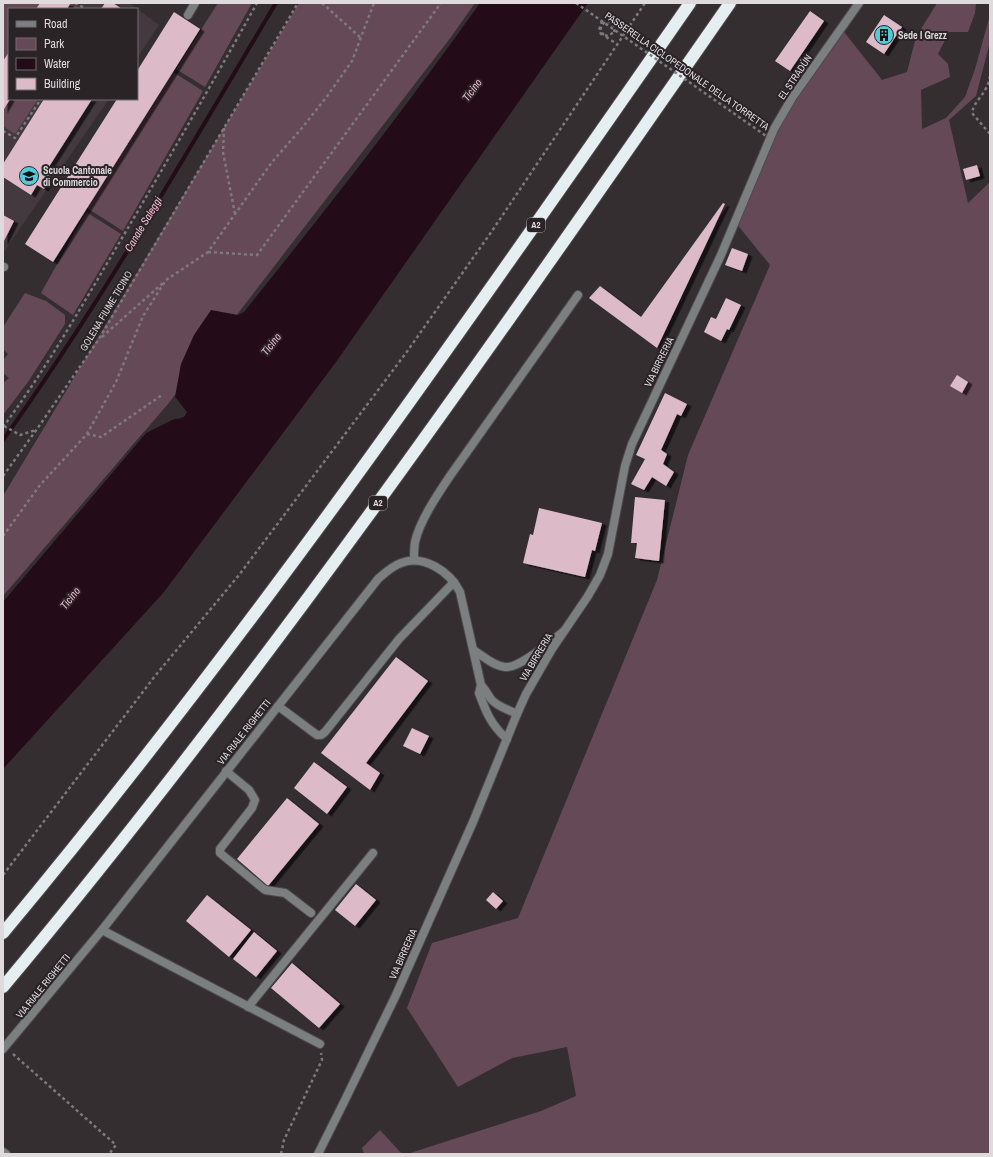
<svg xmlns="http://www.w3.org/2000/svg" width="993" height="1157" viewBox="0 0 993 1157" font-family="'Archivo Narrow',sans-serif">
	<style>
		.built { fill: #44393e }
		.green { fill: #664956 }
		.water { fill: #230b17 }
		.pier { fill: #342e31 }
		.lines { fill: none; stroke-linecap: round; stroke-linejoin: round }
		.stream { stroke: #230b17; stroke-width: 4 }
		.building { fill: #dcbac8; filter: url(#shadow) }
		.service-casing { stroke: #4f4a4d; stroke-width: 10 }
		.minor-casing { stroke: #4f4a4d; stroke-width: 10 }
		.tertiary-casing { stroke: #4f4a4d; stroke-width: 10 }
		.motorway-casing { stroke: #4f4a4d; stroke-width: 14 }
		.path { stroke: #7e797c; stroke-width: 2.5; stroke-dasharray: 3 3; stroke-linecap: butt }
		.service { stroke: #7b7f80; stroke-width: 8 }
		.minor { stroke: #7b7f80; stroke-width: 8 }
		.tertiary { stroke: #7b7f80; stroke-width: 8 }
		.motorway { stroke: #e5eef0; stroke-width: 12 }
		.path-bridge { stroke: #7e797c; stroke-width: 2.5; stroke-dasharray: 3 3; stroke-linecap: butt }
		.labels { text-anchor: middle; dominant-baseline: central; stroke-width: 4; stroke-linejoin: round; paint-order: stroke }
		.shield { fill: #2a2427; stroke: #a9a4a6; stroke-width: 1 }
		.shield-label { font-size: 9px; font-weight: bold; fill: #dfdbdd }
		.poi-label { font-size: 10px; font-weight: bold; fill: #dfdbdd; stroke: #2a2427; text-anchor: start }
		.street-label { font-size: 10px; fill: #dfdbdd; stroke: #2a2427 }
		.water-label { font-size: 11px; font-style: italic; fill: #f2b8d1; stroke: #2a2427 }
	</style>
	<defs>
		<filter id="shadow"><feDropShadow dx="4.5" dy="2.5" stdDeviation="0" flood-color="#0009"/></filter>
	</defs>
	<rect width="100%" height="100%" fill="#342e31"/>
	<path class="built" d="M 3,3 L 129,3 L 137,9 L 9,9 L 9,99 L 109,99 L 3,253 Z
		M 137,9 L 159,25 L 137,58 Z"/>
	<path class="green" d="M 3,3 L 71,3 L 81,9 L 9,9 L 9,99 L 38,99 L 15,134 L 3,126 Z
		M 218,3 L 252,3 L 205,87 L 176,69 Z
		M 299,3 L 475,3 L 451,37 L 168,404 L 3,596 L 3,496 Z
		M 937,3 L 976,3 L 975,13 L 968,32 L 949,32 L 938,54 L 948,64 L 950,77 L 921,90 L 922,129 L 946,118 L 965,97 L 975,69 L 990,15 L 990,42 L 976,96 L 949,120 L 968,203 L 990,182 L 990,1154 L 407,1154 L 541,1111 L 576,1096 L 567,1047 L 512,1058 L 458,1087 L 407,1008 L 432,943 L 518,918 L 657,580 L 688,455 L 770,265 L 736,223 L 766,144 L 841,28 L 882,80 L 907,72 L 916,37 Z
		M 173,72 L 203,91 L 123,231 L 87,208 Z
		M 86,212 L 121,234 L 73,315 L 41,293 Z
		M 25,293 L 46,301 L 65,315 L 65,324 L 28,382 L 3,415 L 3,383 L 9,378 L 3,373 L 3,360 L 8,354 L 3,349 L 3,327 Z
		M 380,1130 L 402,1154 L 364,1154 L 362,1148 Z"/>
	<path class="water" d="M 480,3 L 588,3 L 336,362 L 164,592 L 3,769 L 3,602 L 146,433 L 176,418 L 179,419 L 186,412 L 175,397 L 181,364 L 194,335 L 211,310 L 238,315 L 244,312 C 325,211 405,109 480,3 Z"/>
	<path class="pier" d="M 175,397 L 187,412 L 184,417 L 171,420 L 146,433 L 126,455 L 124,455 L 144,432 L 170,418 L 182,415 L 184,413 L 173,398 Z"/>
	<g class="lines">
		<path class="stream" d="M 3,440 C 103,300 188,150 276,3"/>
	</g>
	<path class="building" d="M 40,3 L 68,3 L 70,4 L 67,9 L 36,9 Z
		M 105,3 L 113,3 L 122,9 L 101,9 Z
		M 810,11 L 824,21 L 790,71 L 775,61 Z
		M 174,12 L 200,29 L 53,262 L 25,244 L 117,99 L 137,99 L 137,71 Z
		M 884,15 L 902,27 L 884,54 L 866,42 Z
		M 9,52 L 9,99 L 10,99 L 3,111 L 3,61 Z
		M 44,99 L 92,99 L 45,173 L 51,177 L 44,189 L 37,185 L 31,195 L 3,177 L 3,164 Z
		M 977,165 L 980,176 L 966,180 L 963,169 Z
		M 723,203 L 725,204 L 657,348 L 589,298 L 600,286 L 641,317 Z
		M 3,215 L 14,221 L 3,243 Z
		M 732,248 L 748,254 L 742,271 L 725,265 Z
		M 726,298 L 741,305 L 729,330 L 727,329 L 721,341 L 704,332 L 711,317 L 716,319 Z
		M 957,375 L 968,382 L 962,393 L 950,386 Z
		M 665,393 L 687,404 L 681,416 L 677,414 L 661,450 L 667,454 L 663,464 L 674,472 L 666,486 L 652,477 L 644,490 L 631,484 L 645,459 L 636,455 Z
		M 635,497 L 665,500 L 659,561 L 635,558 L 637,543 L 631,543 Z
		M 539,508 L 602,523 L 595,551 L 592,550 L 585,577 L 523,563 L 530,534 L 533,535 Z
		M 396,657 L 428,681 L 366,763 L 380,773 L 370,790 L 321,753 Z
		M 412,728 L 429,736 L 420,754 L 403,746 Z
		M 314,762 L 347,787 L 327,814 L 294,788 Z
		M 287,798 L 319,824 L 268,886 L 237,859 Z
		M 356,884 L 376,900 L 355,926 L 335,910 Z
		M 493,892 L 503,901 L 496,909 L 486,900 Z
		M 207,895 L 251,930 L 229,957 L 186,921 Z
		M 254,932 L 277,951 L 256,977 L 233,959 Z
		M 292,963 L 340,1004 L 319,1028 L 271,988 Z"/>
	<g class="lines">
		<g class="service-casing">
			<path id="service" d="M 188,15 L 195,3
				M 3,267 L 4,267
				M 414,560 C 414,554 414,548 415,542 C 420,520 438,494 450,476 L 578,295
				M 475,651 C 484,657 494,666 505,667 C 519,669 551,641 563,632
				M 278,706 L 317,735 L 321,735 L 325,732 L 399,639 L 454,582
				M 226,771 L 249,790 L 255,800 L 252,808 L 220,849 L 220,853 L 265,890 L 285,893 L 311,913
				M 102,930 L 320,1044
				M 248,1007 L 373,853
				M 3,1152 L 6,1154"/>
		</g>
		<g class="minor-casing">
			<path id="minor" d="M 481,685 C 486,690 487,694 491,699 C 496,706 509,710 517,714
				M 3,1049 L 102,930 L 378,579 C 385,573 392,566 401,563 C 424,554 450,572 460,592 L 481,685 L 479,693 C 486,712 491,725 507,739"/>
		</g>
		<g class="tertiary-casing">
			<path id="tertiary" d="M 318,1154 L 344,1102 L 396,995 L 473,822 L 517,714 L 526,694 L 552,649 L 588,596 L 600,575 L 608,554 L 625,466 L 632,444 L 721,255 L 774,129 L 792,98 L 859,3"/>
		</g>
		<g class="motorway-casing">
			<path id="motorway" d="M 3,933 C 250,637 470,319 690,3
				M 3,987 C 265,674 497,338 730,3"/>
		</g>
		<path class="path" d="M 75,3 L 86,9
			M 322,3 L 361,38
			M 614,32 L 615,28 L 612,22 L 605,22 C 593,32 610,39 617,44
			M 990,76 C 988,93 974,100 972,113 L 990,134
			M 224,128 L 223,152 L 235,214
			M 3,131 L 15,138 L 41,99
			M 208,252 L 257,255 L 441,3
			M 102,337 L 163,283
			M 4,426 L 20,435 L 36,430
			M 3,427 C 47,368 84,302 122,238 C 168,160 213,82 257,3
			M 87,434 L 101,437 L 162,395
			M 3,476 L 37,429 L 99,339 L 298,3
			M 3,536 L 40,485 L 87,434 L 116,382 L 143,316 L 166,280 L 208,252 L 272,162 L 302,128 L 328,95 L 352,61 L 374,3
			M 3,875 L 155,676 L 239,575 L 406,353 L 492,231 L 645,3
			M 13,1054 L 116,1145 L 109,1154
			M 281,1154 L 284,1140 L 322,1060 L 321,1053"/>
		<use href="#service" class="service"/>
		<use href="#minor" class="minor"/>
		<use href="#tertiary" class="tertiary"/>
		<use href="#motorway" class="motorway"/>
		<path class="path-bridge" d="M 576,3 L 769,138
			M 602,21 L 599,30 L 601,34 L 608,36 L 614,32"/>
	</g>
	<defs>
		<g id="building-disc" transform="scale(1)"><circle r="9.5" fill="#52cbd9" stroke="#2a2427"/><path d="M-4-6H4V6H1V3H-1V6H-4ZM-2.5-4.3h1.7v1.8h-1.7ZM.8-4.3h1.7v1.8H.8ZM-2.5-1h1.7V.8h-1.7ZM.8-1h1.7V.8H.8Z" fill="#111"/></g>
		<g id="school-disc" transform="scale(1)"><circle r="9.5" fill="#52cbd9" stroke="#2a2427"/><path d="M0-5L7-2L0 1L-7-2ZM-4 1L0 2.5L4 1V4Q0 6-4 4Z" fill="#111"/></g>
	</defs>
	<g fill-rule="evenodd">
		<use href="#building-disc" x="884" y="35"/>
		<use href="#school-disc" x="29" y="176"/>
	</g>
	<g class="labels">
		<g class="shield">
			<rect x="527" y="218" width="18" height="14" rx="3"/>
			<rect x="369" y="496" width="18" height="14" rx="3"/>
		</g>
		<g class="shield-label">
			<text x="536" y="225">A2</text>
			<text x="378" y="503">A2</text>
		</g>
		<g class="poi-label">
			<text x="898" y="35">Sede I Grezz</text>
			<text x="43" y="170">Scuola Cantonale<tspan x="43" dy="12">di Commercio</tspan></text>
		</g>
		<g class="street-label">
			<text transform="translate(687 71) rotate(35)">PASSERELLA CICLOPEDONALE DELLA TORRETTA</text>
			<text transform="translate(795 77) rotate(-56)">EL STRADÚN</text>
			<text transform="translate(106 311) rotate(-59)">GOLENA FIUME TICINO</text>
			<text transform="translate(659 362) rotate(-64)">VIA BIRRERIA</text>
			<text transform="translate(536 657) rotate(-59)">VIA BIRRERIA</text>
			<text transform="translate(244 732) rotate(-52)">VIA RIALE RIGHETTI</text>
			<text transform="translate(403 954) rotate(-66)">VIA BIRRERIA</text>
			<text transform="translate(43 986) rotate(-51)">VIA RIALE RIGHETTI</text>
		</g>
		<g class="water-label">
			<text transform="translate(472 90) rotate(-53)">Ticino</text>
			<text transform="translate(143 224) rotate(-59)">Canale Saleggi</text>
			<text transform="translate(271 344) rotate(-52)">Ticino</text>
			<text transform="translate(70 598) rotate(-52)">Ticino</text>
		</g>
	</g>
	<rect width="993" height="1157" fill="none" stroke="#dfdbdd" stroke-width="8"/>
	<rect x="8" y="8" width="130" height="92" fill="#2a2427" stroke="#726d70"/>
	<rect x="16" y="21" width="20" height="6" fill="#7b7f80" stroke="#726d70"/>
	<text x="44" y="28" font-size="12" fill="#dfdbdd">Road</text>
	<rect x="16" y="38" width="20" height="12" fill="#664956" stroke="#726d70"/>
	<text x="44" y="48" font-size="12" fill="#dfdbdd">Park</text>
	<rect x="16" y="58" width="20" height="12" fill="#230b17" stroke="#726d70"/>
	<text x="44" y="68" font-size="12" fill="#dfdbdd">Water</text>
	<rect x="16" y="78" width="20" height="12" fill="#dcbac8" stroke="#726d70"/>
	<text x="44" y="88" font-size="12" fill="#dfdbdd">Building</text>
</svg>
